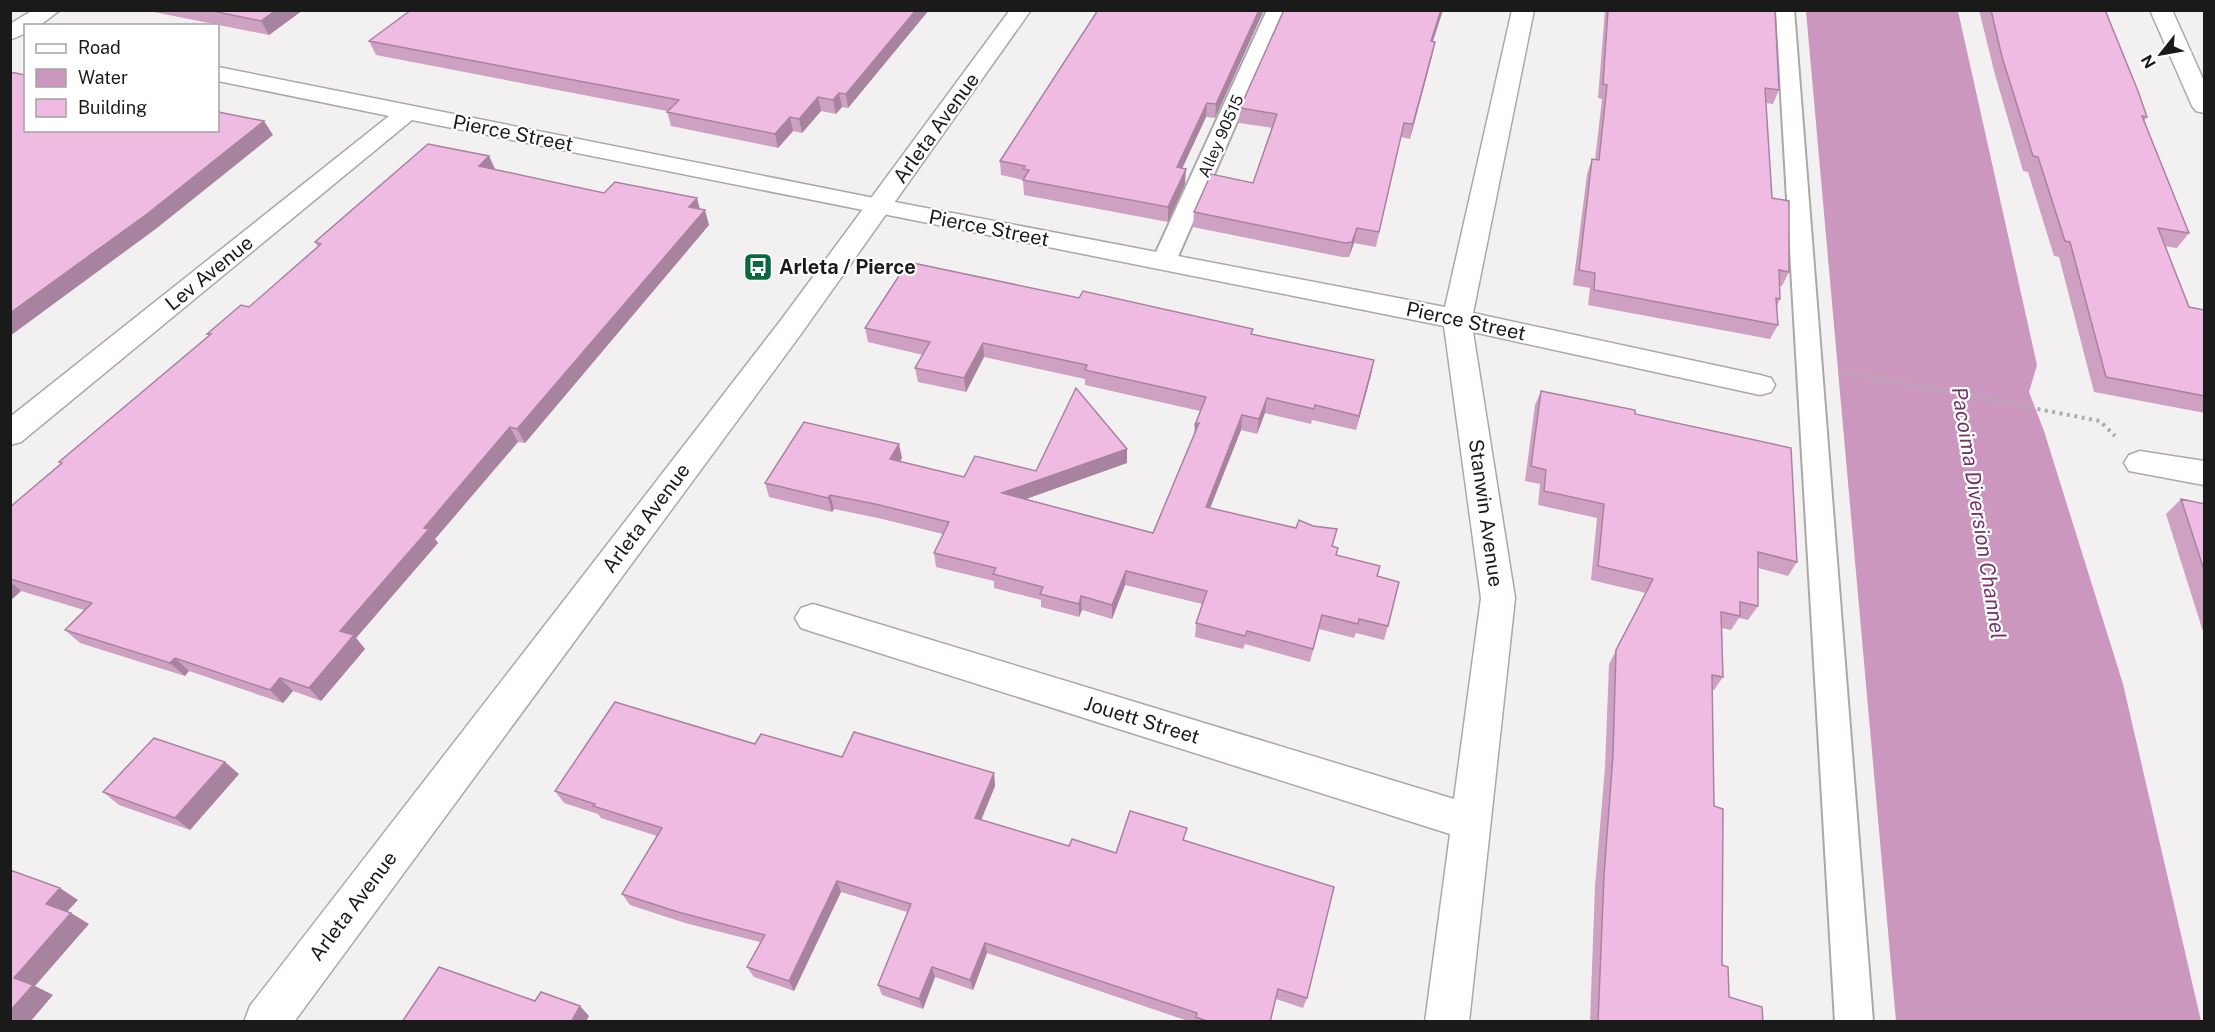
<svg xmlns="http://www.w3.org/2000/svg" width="2215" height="1032" viewBox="0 0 2215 1032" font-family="'Public Sans',sans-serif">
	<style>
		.water { fill: #cb97be }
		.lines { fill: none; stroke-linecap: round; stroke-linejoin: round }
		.lane-casing { stroke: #aba8aa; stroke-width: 4 }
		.street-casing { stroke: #aba8aa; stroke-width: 3 }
		.secondary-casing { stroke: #aba8aa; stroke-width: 3 }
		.path { stroke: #aeacad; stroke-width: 4; stroke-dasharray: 3 4.5; stroke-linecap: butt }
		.lane { fill: #fff; fill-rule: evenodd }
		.street { fill: #fff; fill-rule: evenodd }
		.secondary { fill: #fff; fill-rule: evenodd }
		.wall { fill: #cea1c3 }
		.shaded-wall { fill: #a8839f }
		.building { fill: #f0bbe3; stroke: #a8839f; stroke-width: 1.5 }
		.labels { text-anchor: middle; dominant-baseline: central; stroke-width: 4.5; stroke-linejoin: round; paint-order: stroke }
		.far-street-label { font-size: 16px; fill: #1b1a1b; stroke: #fff }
		.street-label { font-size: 20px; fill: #1b1a1b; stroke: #fff }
		.poi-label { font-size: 20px; font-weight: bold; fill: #1b1a1b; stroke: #fff; text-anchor: start }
		.water-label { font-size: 21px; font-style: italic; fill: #733466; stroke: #fff }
	</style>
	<rect width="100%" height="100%" fill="#f3f0f2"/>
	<path class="water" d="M 1806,11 L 1958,11 L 2037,365 L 2029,392 L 2044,431 L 2123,684 L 2201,1021 L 1896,1021 Z"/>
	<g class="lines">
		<g class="lane-casing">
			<path id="lane" d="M 1267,10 L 1286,10 L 1176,261 L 1172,266 L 1164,268 L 1156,266 L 1152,261 Z
				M 1776,10 L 1794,10 L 1873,1022 L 1835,1022 Z"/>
		</g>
		<g class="street-casing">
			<path id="street" d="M 33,10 L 60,10 L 39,26 L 26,26 L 26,33 L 10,40 L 10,24 Z
				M 1512,10 L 1534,10 L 1473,313 L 1760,375 L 1771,378 L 1775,385 L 1771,392 L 1760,395 L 1473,332 L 1515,598 L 1469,1022 L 1425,1022 L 1450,834 L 813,632 L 801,628 L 795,618 L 801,608 L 813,604 L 1454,799 L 1481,598 L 1444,326 L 412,120 L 21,442 L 10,445 L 10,417 L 389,116 L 218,81 L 218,67 L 879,199 L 1445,307 Z
				M 2150,10 L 2172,10 L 2204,81 L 2204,113 L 2196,111 L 2192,106 Z
				M 2140,451 L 2204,461 L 2204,485 L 2129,471 L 2124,463 L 2129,455 Z"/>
		</g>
		<g class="secondary-casing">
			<path id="secondary" d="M 1010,10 L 1031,10 L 801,334 L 294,1022 L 244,1022 L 250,1006 L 781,320 Z"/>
		</g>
		<path class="path" d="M 1846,372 L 2100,421 L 2115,436"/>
		<use href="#lane" class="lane"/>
		<use href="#street" class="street"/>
		<use href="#secondary" class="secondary"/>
	</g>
	<path class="wall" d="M 153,10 L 303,10 L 269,35 L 154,12 Z
		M 929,10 L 848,108 L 842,107 L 836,114 L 821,111 L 802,133 L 793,131 L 778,148 L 671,126 L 667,111 L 376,55 L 369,41 Z
		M 1264,10 L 1215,118 L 1206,117 L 1182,168 L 1185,184 L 1168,222 L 1024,195 L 1023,180 L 1001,175 L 1000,161 Z
		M 1284,10 L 1443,10 L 1433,42 L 1432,56 L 1410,139 L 1401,137 L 1376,247 L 1354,243 L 1349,257 L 1342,257 L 1193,227 L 1194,212 L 1253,183 L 1273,128 L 1239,123 L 1240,108 Z
		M 1605,10 L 1775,10 L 1779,90 L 1773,104 L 1766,103 L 1772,198 L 1789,272 L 1782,286 L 1780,286 L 1780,299 L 1777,306 L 1778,325 L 1770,339 L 1588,305 L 1590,288 L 1573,285 L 1587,174 L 1592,159 L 1595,160 L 1602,99 L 1598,98 Z
		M 1979,10 L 2105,10 L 2147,117 L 2144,121 L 2189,233 L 2177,248 L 2164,246 L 2189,307 L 2205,310 L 2205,413 L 2094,392 L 2059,257 L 2054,256 L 2028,172 L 2023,171 L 1994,71 Z
		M 489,156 L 495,170 L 604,193 L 700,209 L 709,225 L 525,443 L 518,442 L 435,539 L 438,543 L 356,638 L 365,649 L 321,701 L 293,691 L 283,703 L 189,671 L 185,676 L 80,643 L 65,630 L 84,610 L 21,591 L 10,601 L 10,507 L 61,463 L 59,462 L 209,336 L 207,334 L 249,307 L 318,247 L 315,242 Z
		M 865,328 L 1253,334 L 1371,375 L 1356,430 L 1312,420 L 1311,424 L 1265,413 L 1257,434 L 1241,430 L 1210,508 L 1333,546 L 1336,555 L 1377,576 L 1388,626 L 1384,640 L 1356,633 L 1354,638 L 1319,629 L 1310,662 L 1245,644 L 1243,649 L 1195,637 L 1196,623 L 1202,604 L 1125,585 L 1112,619 L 1082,610 L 1079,617 L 1041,607 L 1041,600 L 994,588 L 994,581 L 936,567 L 934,553 L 943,534 L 878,518 L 834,509 L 832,512 L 769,497 L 765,483 L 902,458 L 900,461 L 964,477 L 1127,463 L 1026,499 L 1153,533 L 1194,436 L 1200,411 L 1085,385 L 1085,379 L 984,357 L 966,392 L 918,382 L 915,368 L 923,355 L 868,342 Z
		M 1541,391 L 1635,414 L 1797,562 L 1788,576 L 1758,568 L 1758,606 L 1748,620 L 1739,618 L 1731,630 L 1722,628 L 1723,677 L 1714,690 L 1712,690 L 1714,806 L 1722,965 L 1729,997 L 1763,1022 L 1590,1022 L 1595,886 L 1605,767 L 1609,664 L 1646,593 L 1591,580 L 1597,518 L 1538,505 L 1540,484 L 1525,481 L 1535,405 Z
		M 2181,499 L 2205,504 L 2205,638 L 2166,514 Z
		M 755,744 L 842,757 L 994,773 L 995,786 L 981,820 L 1069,846 L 1116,853 L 1185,840 L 1307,998 L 1303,1008 L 1276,999 L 1270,1022 L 1191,1022 L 987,953 L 973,990 L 935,977 L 923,1009 L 882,995 L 878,985 L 907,912 L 841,892 L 794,991 L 754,977 L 747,967 L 760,942 L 685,923 L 630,905 L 622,894 L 657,836 L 601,818 L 598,814 L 564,803 L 555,791 Z
		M 239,774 L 190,830 L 119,805 L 103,792 Z"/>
	<path class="shaded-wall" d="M 276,10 L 303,10 L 269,35 L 261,21 Z
		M 916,10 L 929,10 L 848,108 L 846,94 Z
		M 1259,10 L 1264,10 L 1215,118 L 1216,104 Z
		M 1441,10 L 1443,10 L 1428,55 L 1431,41 Z
		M 1435,42 L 1432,56 L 1410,139 L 1413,124 Z
		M 839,93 L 842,107 L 836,114 L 833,100 Z
		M 818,97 L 821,111 L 802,133 L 799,119 Z
		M 1207,103 L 1206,117 L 1176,182 L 1177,167 Z
		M 790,117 L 793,131 L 778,148 L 775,134 Z
		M 264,121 L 273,135 L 157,228 L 10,336 L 10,313 Z
		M 489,156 L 496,171 L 479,166 Z
		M 1186,169 L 1185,184 L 1168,222 L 1168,207 Z
		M 697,198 L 701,213 L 689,207 Z
		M 705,210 L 709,225 L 525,443 L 517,429 Z
		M 1357,228 L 1354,243 L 1349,257 L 1352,242 Z
		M 983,343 L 984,357 L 966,392 L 964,378 Z
		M 1374,360 L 1371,375 L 1356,430 L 1359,416 Z
		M 1267,398 L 1265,413 L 1257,434 L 1259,419 Z
		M 1242,415 L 1241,430 L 1205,521 L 1206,507 Z
		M 1199,423 L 1194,439 L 1195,425 Z
		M 510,427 L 518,442 L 435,539 L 438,543 L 356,638 L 365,649 L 321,701 L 309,688 L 340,631 L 424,528 Z
		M 899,444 L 902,458 L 893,473 L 890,459 Z
		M 1127,449 L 1127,463 L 1003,507 L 1002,493 Z
		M 830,495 L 834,509 L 832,512 L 828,498 Z
		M 1126,571 L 1125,585 L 1112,619 L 1112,605 Z
		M 10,582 L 21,591 L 10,601 Z
		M 1081,596 L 1082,610 L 1079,617 L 1079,604 Z
		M 175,658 L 189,671 L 185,676 L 170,663 Z
		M 280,678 L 293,691 L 283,703 L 270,690 Z
		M 225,762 L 239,774 L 190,830 L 175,818 Z
		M 994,773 L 995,786 L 977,830 L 975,818 Z
		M 837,881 L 841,892 L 794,991 L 789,981 Z
		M 60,888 L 78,900 L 64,915 L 46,904 Z
		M 71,913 L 89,924 L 35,986 L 53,995 L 30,1022 L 10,1022 L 10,1011 L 14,978 Z
		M 985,943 L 987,953 L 973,990 L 970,980 Z
		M 932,967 L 935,977 L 923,1009 L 919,999 Z
		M 580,1006 L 589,1016 L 586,1022 L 571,1022 Z"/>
	<path class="building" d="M 208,10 L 276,10 L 261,21 Z
		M 411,10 L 916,10 L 846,94 L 839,93 L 833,100 L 818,97 L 799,119 L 790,117 L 775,134 L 667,112 L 679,100 L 369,41 Z
		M 1098,10 L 1259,10 L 1216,104 L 1207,103 L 1177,167 L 1186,169 L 1168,207 L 1023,180 L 1029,170 L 1023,169 L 1025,166 L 1000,161 Z
		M 1284,10 L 1441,10 L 1431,41 L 1435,42 L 1413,124 L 1404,123 L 1379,232 L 1357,228 L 1352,242 L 1345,243 L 1194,212 L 1211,174 L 1253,183 L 1277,114 L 1240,108 Z
		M 1608,10 L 1775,10 L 1779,90 L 1765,88 L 1772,198 L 1789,201 L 1789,272 L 1779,270 L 1780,299 L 1776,298 L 1778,325 L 1594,290 L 1595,273 L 1579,270 L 1592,159 L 1599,160 L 1607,85 L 1603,84 Z
		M 1991,10 L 2105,10 L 2138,91 L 2147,117 L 2142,116 L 2189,233 L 2158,228 L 2189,307 L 2205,310 L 2205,396 L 2106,377 L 2070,242 L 2065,241 L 2038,157 L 2033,156 L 2002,57 Z
		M 10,72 L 26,75 L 26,130 L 218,130 L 218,112 L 264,121 L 147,214 L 10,313 Z
		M 428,144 L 489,156 L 479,166 L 604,193 L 615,182 L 697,198 L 689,207 L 705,210 L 517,429 L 510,427 L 424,528 L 429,529 L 340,631 L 354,635 L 309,688 L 280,678 L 270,690 L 175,658 L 170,663 L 65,630 L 92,603 L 10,579 L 10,507 L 62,463 L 59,462 L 211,334 L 207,334 L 241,305 L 249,307 L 321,244 L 315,242 Z
		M 913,263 L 1079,298 L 1083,291 L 1253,329 L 1251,334 L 1374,360 L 1359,416 L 1315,405 L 1314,409 L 1267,398 L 1259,419 L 1242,415 L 1206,507 L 1296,528 L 1299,520 L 1313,526 L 1337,529 L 1332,546 L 1338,548 L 1336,555 L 1380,566 L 1377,576 L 1399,582 L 1388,626 L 1359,619 L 1358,624 L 1322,615 L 1313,649 L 1247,631 L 1245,636 L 1196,623 L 1207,591 L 1126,571 L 1112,605 L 1081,596 L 1079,604 L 1040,594 L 1043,587 L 993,574 L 996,568 L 934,553 L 949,522 L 875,504 L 830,495 L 828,498 L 765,483 L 804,422 L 899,444 L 890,459 L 964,477 L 975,456 L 1036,471 L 1076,388 L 1127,449 L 1002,493 L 1153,533 L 1199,423 L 1195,425 L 1206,397 L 1085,370 L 1087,365 L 983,343 L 964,378 L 915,368 L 930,342 L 865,328 L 906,265 L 911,266 Z
		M 1541,391 L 1635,410 L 1635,414 L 1791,448 L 1797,562 L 1758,552 L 1758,606 L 1740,602 L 1740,616 L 1721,612 L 1723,677 L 1712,675 L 1714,806 L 1723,809 L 1722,965 L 1728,967 L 1729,997 L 1762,1007 L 1763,1022 L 1598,1022 L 1604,875 L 1613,755 L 1616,650 L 1653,579 L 1598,566 L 1604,504 L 1544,491 L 1546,470 L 1531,466 Z
		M 2181,499 L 2205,504 L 2205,573 Z
		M 615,702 L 755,744 L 761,734 L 842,757 L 854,732 L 994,773 L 975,818 L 1069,846 L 1072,839 L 1116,853 L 1130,811 L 1187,828 L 1183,840 L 1334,887 L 1307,998 L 1278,989 L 1270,1022 L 1209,1022 L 1196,1017 L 1197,1013 L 985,943 L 970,980 L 932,967 L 919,999 L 878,985 L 911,904 L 837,881 L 789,981 L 747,967 L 765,935 L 678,912 L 622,894 L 662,828 L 593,806 L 595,804 L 555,791 Z
		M 154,738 L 225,762 L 175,818 L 103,792 Z
		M 10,870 L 60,888 L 46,904 L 71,913 L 14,978 L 33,985 L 10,1011 Z
		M 439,967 L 535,1001 L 541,992 L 580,1006 L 571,1022 L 402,1022 Z"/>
	<defs>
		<g id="bus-square" transform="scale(1.5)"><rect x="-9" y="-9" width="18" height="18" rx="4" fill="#09683c" stroke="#fff"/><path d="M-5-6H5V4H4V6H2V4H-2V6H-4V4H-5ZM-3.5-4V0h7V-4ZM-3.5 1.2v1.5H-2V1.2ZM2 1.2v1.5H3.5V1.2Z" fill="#fff"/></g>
	</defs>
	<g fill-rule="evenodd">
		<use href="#bus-square" x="758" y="267"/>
	</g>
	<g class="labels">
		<g class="far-street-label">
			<text transform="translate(1221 136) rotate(-66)">Alley 90515</text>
		</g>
		<g class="street-label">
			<text transform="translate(936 128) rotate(-54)">Arleta Avenue</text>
			<text transform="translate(513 133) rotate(11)">Pierce Street</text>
			<text transform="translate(989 228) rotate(11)">Pierce Street</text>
			<text transform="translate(209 273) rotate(-39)">Lev Avenue</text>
			<text transform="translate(1466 321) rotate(12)">Pierce Street</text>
			<text transform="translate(1486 513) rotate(82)">Stanwin Avenue</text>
			<text transform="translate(646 518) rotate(-53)">Arleta Avenue</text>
			<text transform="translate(1142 720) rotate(17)">Jouett Street</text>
			<text transform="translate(353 906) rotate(-53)">Arleta Avenue</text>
		</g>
		<g class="poi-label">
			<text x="779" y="267">Arleta / Pierce</text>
		</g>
		<g class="water-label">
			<text transform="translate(1979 513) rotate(81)">Pacoima Diversion Channel</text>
		</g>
	</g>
	<rect width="2215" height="1032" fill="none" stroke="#1b1a1b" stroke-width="24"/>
	<rect x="24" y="24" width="195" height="108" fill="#ffffff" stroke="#a4a3a4" stroke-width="1.5"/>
	<rect x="36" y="44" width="30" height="9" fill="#ffffff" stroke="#a4a3a4" stroke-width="1.5"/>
	<text x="78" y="54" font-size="18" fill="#1b1a1b">Road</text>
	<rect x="36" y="69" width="30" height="18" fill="#cb97be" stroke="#a4a3a4" stroke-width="1.5"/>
	<text x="78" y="84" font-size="18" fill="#1b1a1b">Water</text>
	<rect x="36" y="99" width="30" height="18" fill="#f0bbe3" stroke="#a4a3a4" stroke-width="1.5"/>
	<text x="78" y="114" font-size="18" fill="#1b1a1b">Building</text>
	<g transform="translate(2161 54) rotate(239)" stroke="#ffffff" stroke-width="4.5" paint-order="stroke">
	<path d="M0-4.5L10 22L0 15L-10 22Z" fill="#1b1a1b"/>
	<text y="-9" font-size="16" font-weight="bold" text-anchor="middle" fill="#1b1a1b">N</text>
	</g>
</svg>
